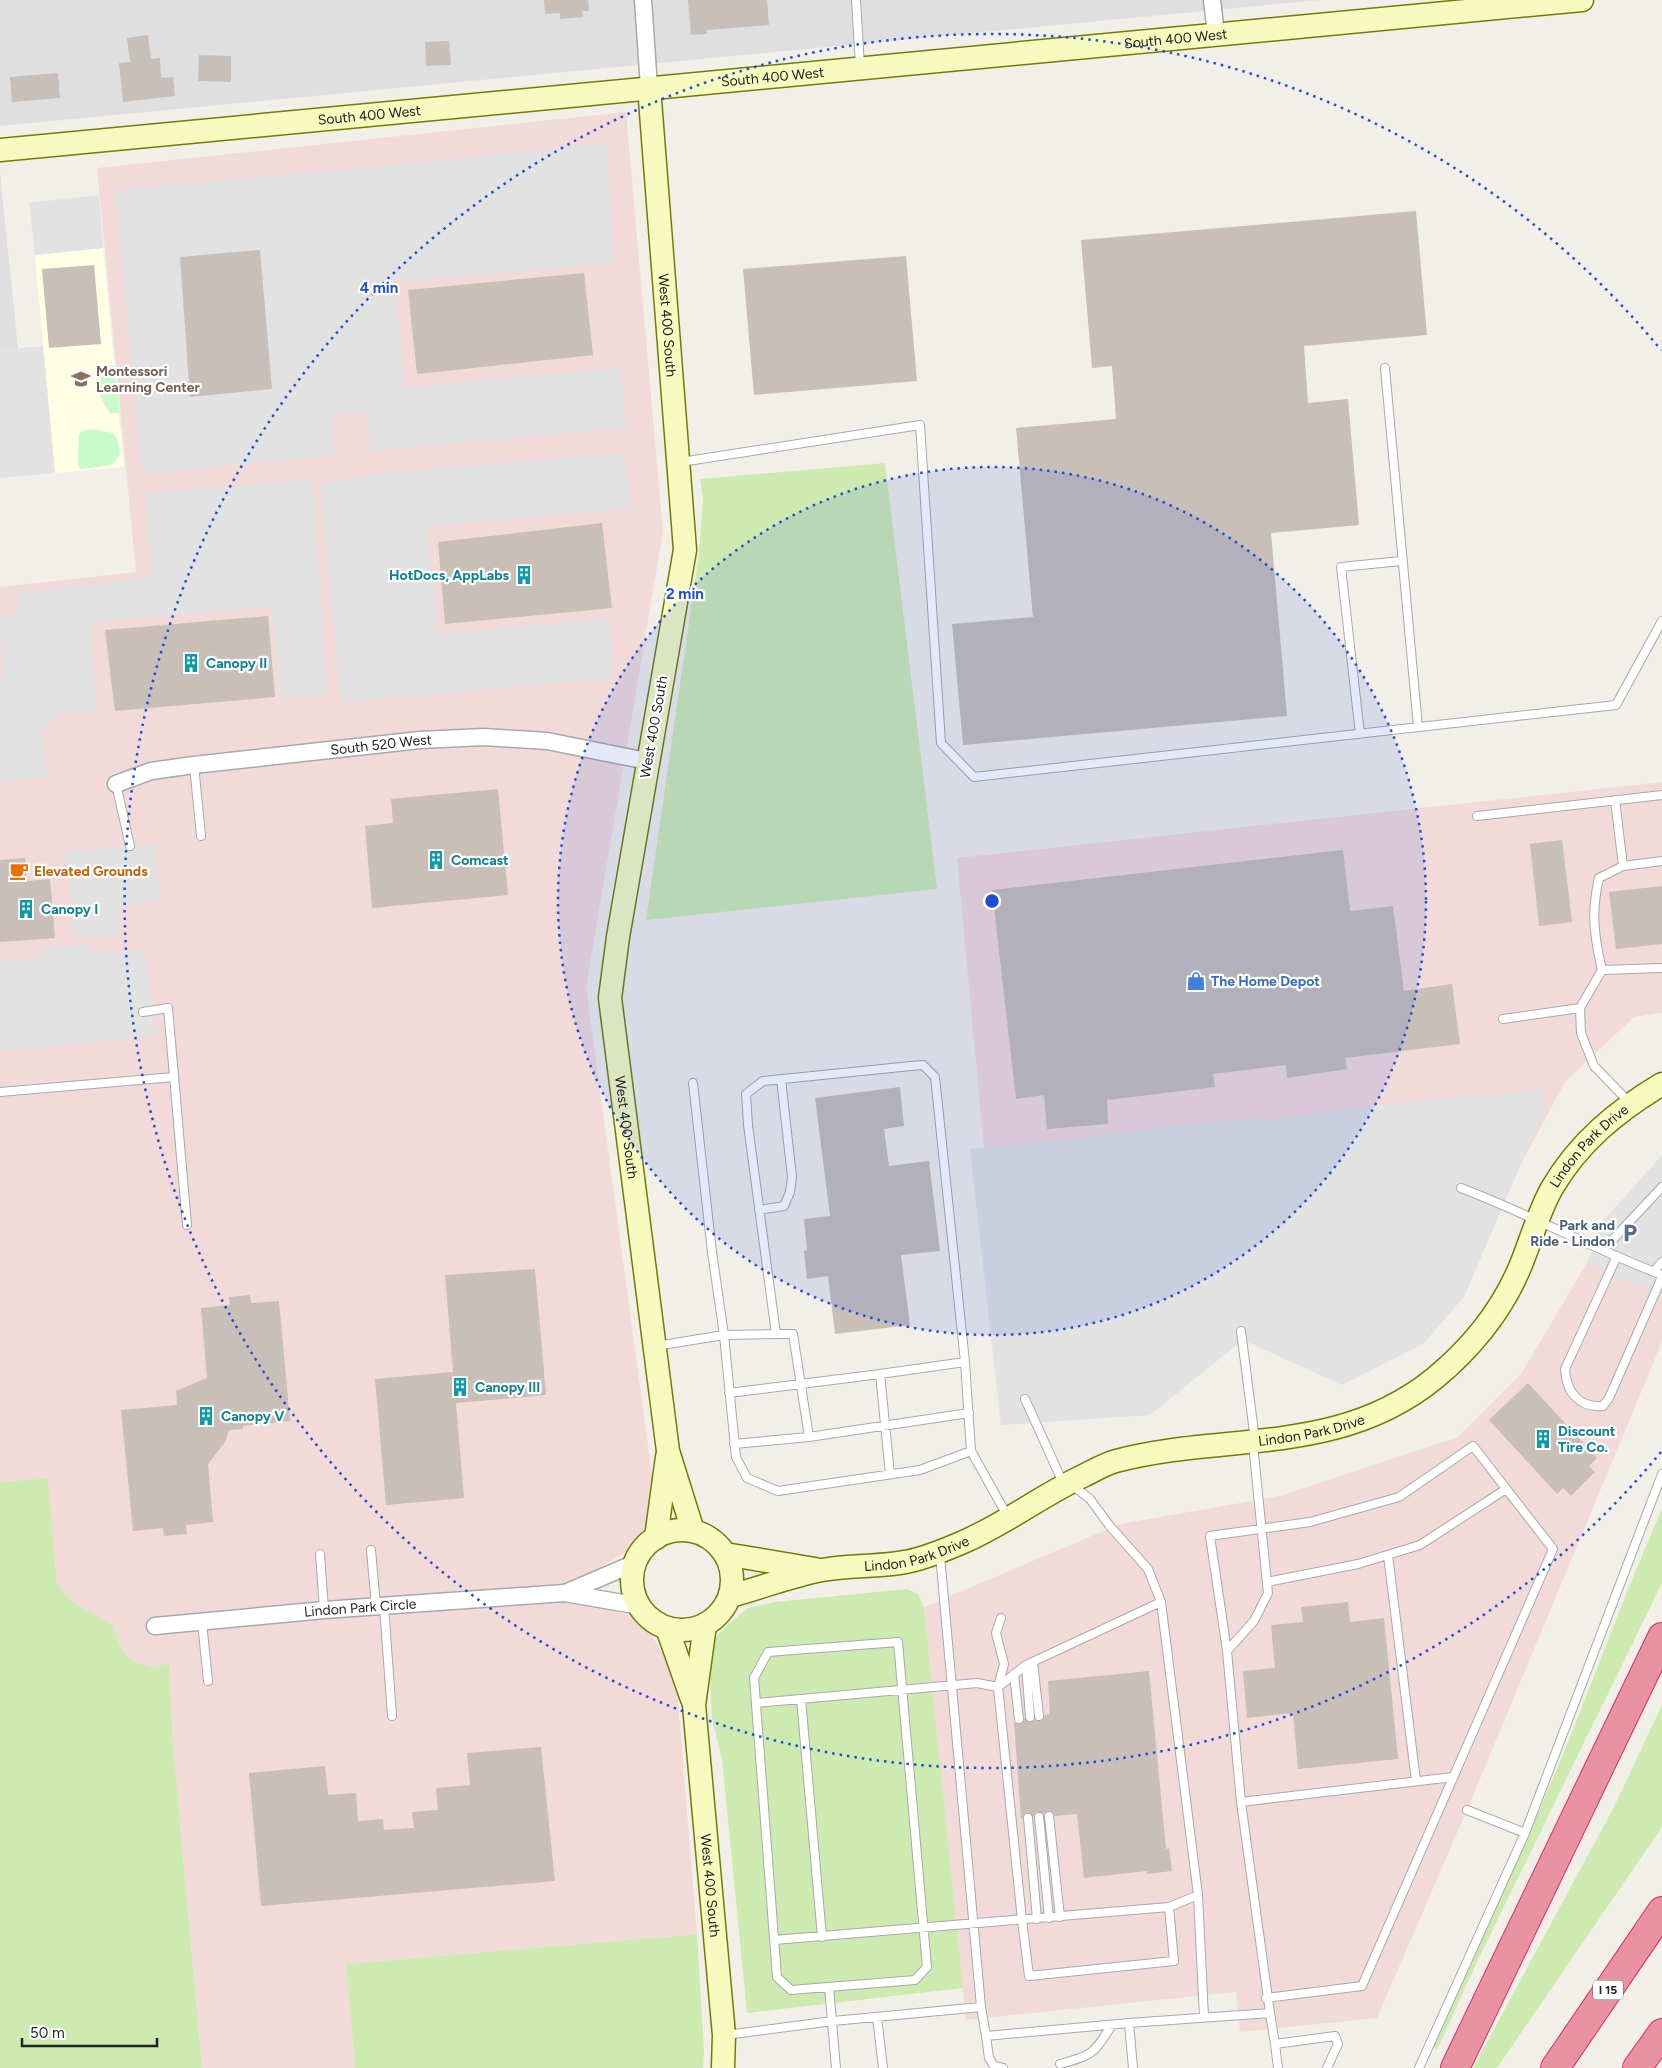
<svg xmlns="http://www.w3.org/2000/svg" width="1662" height="2068" viewBox="0 0 1662 2068" font-family="Figtree,sans-serif">
	<style>
		.residential { fill: #e0dfdf }
		.commercial { fill: #f2dad9 }
		.education { fill: #ffffe5 }
		.grass { fill: #cdebb0 }
		.park { fill: #c8facc }
		.parking { fill: #e2e2e2 }
		.building { fill: #c7bfb8 }
		.lines { fill: none; stroke-linecap: round; stroke-linejoin: round }
		.lane-casing { stroke: #a9a9a9; stroke-width: 10 }
		.street-casing { stroke: #a9a9a9; stroke-width: 19 }
		.secondary-casing { stroke: #707d05; stroke-width: 25 }
		.highway-casing { stroke: #dc2a67; stroke-width: 30 }
		.lane { stroke: #fff; stroke-width: 8 }
		.street { stroke: #fff; stroke-width: 16 }
		.secondary { stroke: #f7fabf; stroke-width: 22 }
		.highway { stroke: #e892a2; stroke-width: 28 }
		.ring { fill: none; stroke: #1d4ed8; stroke-width: 2.5; stroke-dasharray: 2.5 5 }
		.labels { text-anchor: middle; dominant-baseline: central; stroke-width: 4.5; stroke-linejoin: round; paint-order: stroke }
		.shield { fill: #fff; stroke: #646464; stroke-width: 1 }
		.shield-label { font-size: 12px; font-weight: bold; fill: #222 }
		.street-label { font-size: 14px; fill: #222; stroke: #fff }
		.education-label { font-size: 14px; font-weight: bold; fill: #785e54; stroke: #fff; text-anchor: start }
		.culture-label { font-size: 14px; font-weight: bold; fill: #0d838f; stroke: #fff; text-anchor: start }
		.food-label { font-size: 14px; font-weight: bold; fill: #c56008; stroke: #fff; text-anchor: start }
		.shop-label { font-size: 14px; font-weight: bold; fill: #366cbe; stroke: #fff; text-anchor: start }
		.service-label { font-size: 14px; font-weight: bold; fill: #4e5e75; stroke: #fff; text-anchor: end }
		.centre { fill: #1d4ed8; stroke: #fff; stroke-width: 2.5 }
		.ring-label { font-size: 15px; text-anchor: middle; font-weight: bold; fill: #1d4ed8; stroke: #fff; stroke-width: 4.5; stroke-linejoin: round; paint-order: stroke }
	</style>
	<rect width="100%" height="100%" fill="#f2efe9"/>
	<path class="residential" d="M 0,0 L 1320,0 L 0,126 Z
		M 0,173 L 18,348 L 0,350 Z"/>
	<path class="commercial" d="M 626,112 L 663,532 L 586,987 L 655,1497 L 639,1544 L 596,1570 L 599,1607 L 642,1619 L 676,1676 L 697,1934 L 346,1964 L 355,2068 L 202,2068 L 173,1744 L 169,1664 L 154,1668 L 132,1661 L 120,1646 L 111,1625 L 70,1600 L 57,1582 L 48,1478 L 0,1482 L 0,587 L 136,572 L 97,168 Z
		M 1662,782 L 1662,1013 L 1634,1017 L 1565,1082 L 1447,1302 L 1251,1337 L 1009,1417 L 957,858 Z
		M 1587,1263 L 1662,1295 L 1662,1342 L 1467,1810 L 1377,2018 L 1240,2032 L 1236,1992 L 966,2020 L 924,1607 L 1120,1524 L 1280,1496 L 1458,1437 L 1521,1374 Z"/>
	<path class="education" d="M 103,248 L 124,467 L 55,473 L 35,255 Z"/>
	<path class="grass" d="M 885,463 L 937,889 L 646,920 L 699,553 L 703,500 L 700,479 Z
		M 48,1478 L 57,1582 L 70,1600 L 112,1625 L 120,1646 L 132,1661 L 154,1668 L 169,1663 L 173,1744 L 202,2068 L 0,2068 L 0,1482 Z
		M 1662,1509 L 1662,1583 L 1476,1964 L 1437,2050 L 1433,2046 C 1481,1940 1531,1835 1574,1727 C 1603,1654 1630,1581 1662,1509 Z
		M 907,1589 L 918,1594 L 924,1607 L 963,1988 L 747,2013 L 722,1759 L 712,1719 L 709,1652 L 715,1638 L 730,1623 L 748,1608 L 775,1602 Z
		M 1662,1705 L 1662,1827 L 1497,2068 L 1473,2068 L 1614,1807 Z
		M 697,1934 L 704,2051 L 703,2068 L 355,2068 L 346,1964 Z"/>
	<path class="park" d="M 114,365 L 120,413 L 110,413 C 105,404 96,394 99,382 C 101,375 104,374 103,366 Z
		M 91,429 L 113,433 L 118,441 L 120,454 L 112,465 L 81,469 L 78,465 L 79,434 L 82,431 Z"/>
	<path class="parking" d="M 606,143 L 614,263 L 395,281 L 404,388 L 620,368 L 627,427 L 370,451 L 367,412 L 332,415 L 335,456 L 141,473 L 116,190 L 355,169 Z
		M 99,195 L 103,248 L 35,255 L 29,203 Z
		M 43,346 L 55,473 L 0,478 L 0,350 Z
		M 624,453 L 631,508 L 427,526 L 438,634 L 609,619 L 614,678 L 341,702 L 320,483 L 396,472 Z
		M 312,480 L 327,693 L 282,699 L 271,606 L 89,622 L 97,711 L 58,715 L 42,734 L 47,777 L 0,782 L 0,682 L 3,681 L 0,618 L 19,615 L 17,593 L 152,577 L 145,494 Z
		M 155,844 L 160,901 L 118,905 L 121,935 L 74,939 L 66,852 Z
		M 90,944 L 91,954 L 145,949 L 155,1035 L 0,1051 L 0,962 L 37,958 L 37,949 Z
		M 1540,1087 L 1545,1108 L 1464,1297 L 1423,1344 L 1342,1385 L 1243,1340 L 1150,1415 L 1001,1425 L 970,1149 L 1057,1141 L 1214,1121 L 1280,1118 L 1375,1105 L 1514,1093 Z
		M 1662,1155 L 1662,1295 L 1587,1263 L 1604,1220 Z"/>
	<path class="building" d="M 544,0 L 588,0 L 589,11 L 582,11 L 583,17 L 560,19 L 560,13 L 545,14 Z
		M 688,0 L 767,0 L 769,25 L 707,30 L 707,34 L 691,35 Z
		M 148,35 L 151,59 L 160,58 L 161,78 L 173,77 L 175,96 L 123,102 L 119,63 L 130,62 L 127,38 Z
		M 449,41 L 451,65 L 426,66 L 425,42 Z
		M 199,55 L 231,56 L 231,82 L 198,81 Z
		M 58,73 L 60,98 L 12,102 L 10,77 Z
		M 1416,211 L 1427,335 L 1304,346 L 1308,403 L 1348,399 L 1359,525 L 1271,533 L 1287,716 L 963,745 L 952,624 L 1033,617 L 1016,428 L 1116,419 L 1112,366 L 1092,368 L 1081,240 Z
		M 260,250 L 272,389 L 190,397 L 180,257 Z
		M 906,256 L 917,381 L 754,395 L 743,269 Z
		M 94,265 L 101,344 L 49,348 L 42,269 Z
		M 584,273 L 593,355 L 417,374 L 408,290 Z
		M 602,523 L 612,608 L 445,624 L 438,542 Z
		M 268,616 L 275,697 L 115,711 L 105,630 Z
		M 498,789 L 508,895 L 372,908 L 365,826 L 393,823 L 391,799 Z
		M 1562,840 L 1572,922 L 1539,926 L 1530,844 Z
		M 1343,850 L 1350,911 L 1393,906 L 1404,991 L 1452,984 L 1460,1044 L 1345,1058 L 1347,1069 L 1287,1078 L 1286,1065 L 1213,1074 L 1215,1087 L 1107,1100 L 1108,1124 L 1047,1129 L 1044,1095 L 1016,1099 L 992,890 Z
		M 25,858 L 27,881 L 50,879 L 55,938 L 0,942 L 0,860 Z
		M 1662,886 L 1662,944 L 1616,949 L 1609,892 Z
		M 900,1087 L 904,1126 L 884,1129 L 889,1166 L 929,1161 L 940,1251 L 901,1255 L 910,1325 L 835,1334 L 828,1276 L 807,1279 L 804,1251 L 807,1250 L 804,1219 L 830,1216 L 815,1098 Z
		M 535,1269 L 546,1395 L 456,1403 L 464,1498 L 386,1505 L 375,1379 L 453,1372 L 445,1275 Z
		M 250,1295 L 251,1303 L 279,1301 L 290,1421 L 243,1426 L 243,1429 L 229,1430 L 225,1442 L 208,1464 L 213,1522 L 186,1525 L 187,1534 L 164,1536 L 163,1528 L 133,1531 L 121,1410 L 177,1405 L 176,1391 L 207,1378 L 201,1308 L 230,1305 L 229,1297 Z
		M 1528,1383 L 1597,1458 L 1589,1466 L 1595,1472 L 1571,1496 L 1563,1488 L 1557,1494 L 1489,1420 Z
		M 1348,1602 L 1350,1622 L 1384,1618 L 1398,1759 L 1298,1769 L 1293,1713 L 1247,1718 L 1243,1671 L 1275,1668 L 1271,1625 L 1303,1622 L 1301,1607 Z
		M 1149,1671 L 1166,1849 L 1169,1848 L 1172,1871 L 1147,1874 L 1147,1871 L 1084,1878 L 1077,1814 L 1055,1816 L 1049,1810 L 1044,1814 L 1036,1812 L 1033,1817 L 1027,1812 L 1021,1819 L 1014,1722 L 1020,1724 L 1025,1718 L 1028,1722 L 1035,1720 L 1040,1721 L 1045,1715 L 1050,1714 L 1048,1681 Z
		M 541,1747 L 555,1881 L 261,1906 L 249,1773 L 325,1766 L 328,1795 L 356,1793 L 358,1821 L 383,1819 L 384,1830 L 414,1828 L 412,1812 L 438,1810 L 436,1788 L 470,1785 L 467,1753 Z"/>
	<g class="lines">
		<g class="lane-casing">
			<path id="lane" d="M 856,0 L 860,66
				M 1385,368 L 1418,727
				M 681,462 L 920,425 L 941,743 L 974,777 L 1616,705 L 1662,621
				M 1360,734 L 1341,567 L 1401,561
				M 194,765 L 201,836
				M 116,784 L 130,846
				M 1615,800 L 1623,866 L 1662,861
				M 1477,816 L 1662,795
				M 1602,970 C 1594,936 1591,912 1599,878 L 1623,866
				M 143,1012 L 168,1008 L 187,1225
				M 1503,1019 L 1580,1008
				M 0,1092 L 174,1077
				M 1629,1102 L 1594,1066 L 1581,1033 L 1580,1008 L 1602,970 L 1662,968
				M 1461,1188 C 1529,1214 1594,1249 1662,1275
				M 759,1210 L 784,1206 L 790,1192 L 792,1177 L 781,1079
				M 1603,1250 L 1662,1187
				M 1617,1256 L 1565,1369 C 1566,1392 1579,1408 1603,1406 L 1609,1398 L 1662,1277
				M 1654,1271 L 1662,1262
				M 1241,1331 L 1255,1440
				M 656,1346 L 724,1335 L 736,1457 L 747,1478 L 778,1491 L 920,1470 L 971,1451 L 965,1362 L 935,1077 L 923,1065 L 911,1066 L 763,1081 L 746,1094 L 748,1125 L 776,1334 L 724,1335 L 712,1252 L 693,1083
				M 880,1374 L 965,1362
				M 729,1393 L 880,1374 L 890,1474
				M 1025,1399 L 1063,1483
				M 809,1437 L 969,1413
				M 734,1444 L 809,1437 L 793,1334 L 776,1334
				M 1253,1444 L 1268,1593 L 1254,1621 L 1227,1651 L 1241,1802 L 1270,2013
				M 971,1451 L 1008,1517
				M 371,1550 L 376,1606
				M 320,1554 L 324,1610
				M 1388,1555 L 1416,1781
				M 1267,1582 L 1358,1564 L 1420,1545 L 1506,1489
				M 1161,1602 L 1026,1665 L 998,1687 L 1022,1920 L 1029,1976 L 1174,1961 L 1169,1907
				M 384,1606 L 392,1716
				M 202,1622 L 208,1681
				M 898,1642 L 927,1967 L 915,1980 L 791,1990 L 777,1977 L 754,1678 L 768,1652 Z
				M 1227,1651 L 1210,1536 L 1310,1522 L 1399,1497 L 1473,1446 L 1553,1549 L 1362,1986 L 1266,1998
				M 1033,1662 L 1039,1716
				M 1026,1665 L 1030,1717
				M 1014,1674 L 1019,1719
				M 801,1699 L 822,1937
				M 756,1703 L 977,1683 L 998,1687 L 1004,1664 L 996,1633 L 1001,1618
				M 1241,1802 L 1453,1777
				M 1467,1810 L 1525,1833
				M 1049,1816 L 1060,1917
				M 1039,1817 L 1049,1918
				M 1028,1818 L 1037,1919
				M 1198,1895 L 1204,2017
				M 774,1940 L 1169,1907 L 1198,1895 L 1161,1602 L 1148,1569 L 1109,1525 L 1090,1499 L 1072,1485
				M 829,1987 L 836,2068
				M 981,2007 L 986,2036 L 1129,2023 L 1270,2013 L 1275,2044 L 1335,2036 L 1338,2044 L 1327,2068
				M 877,2017 L 883,2068
				M 1129,2023 L 1133,2068
				M 726,2035 L 833,2021 L 981,2007 L 940,1555
				M 986,2036 L 989,2058 L 994,2066 L 1003,2068
				M 1275,2044 L 1278,2068
				M 1060,2064 C 1094,2055 1093,2054 1112,2025
				M 1419,2068 L 1525,1833 L 1662,1474"/>
		</g>
		<g class="street-casing">
			<g id="street">
				<path d="M 643,0 L 649,87"/>
				<path d="M 1212,0 L 1216,34"/>
				<path id="s1" d="M 116,784 L 151,771 L 194,765 L 420,740 L 484,737 L 547,741 L 647,761"/>
				<path d="M 565,1593 L 635,1563"/>
				<path id="s2" d="M 155,1626 L 324,1610 L 565,1593 L 640,1606"/>
			</g>
		</g>
		<g class="secondary-casing">
			<g id="secondary">
				<path id="s3" d="M 649,87 L 685,550 L 618,937 L 610,998 L 668,1451 L 693,1531"/>
				<path id="s4" d="M 0,150 L 1582,0"/>
				<circle cx="682" cy="1580" r="50"/>
				<path d="M 656,1538 L 667,1457"/>
				<path d="M 725,1554 L 815,1569"/>
				<path id="s5" d="M 730,1596 C 760,1588 791,1576 822,1570 C 853,1564 888,1568 918,1559 C 932,1555 947,1549 961,1543 C 1004,1525 1042,1495 1085,1475 C 1095,1470 1105,1464 1116,1461 C 1226,1432 1338,1457 1435,1378 C 1471,1348 1502,1310 1520,1267 C 1531,1241 1538,1213 1552,1188 C 1579,1142 1617,1111 1662,1084"/>
				<path id="s6" d="M 705,1625 L 694,1705 L 724,2035 L 723,2068"/>
				<path d="M 667,1628 L 692,1699"/>
			</g>
		</g>
		<g class="highway-casing">
			<path id="highway" d="M 1455,2068 L 1662,1637
				M 1555,2068 L 1662,1911
				M 1637,2068 L 1662,2033"/>
		</g>
		<use href="#lane" class="lane"/>
		<use href="#street" class="street"/>
		<use href="#secondary" class="secondary"/>
		<use href="#highway" class="highway"/>
	</g>
	<circle cx="992" cy="901" r="434" fill="#1d4ed8" fill-opacity=".12"/>
	<g class="ring">
		<circle cx="992" cy="901" r="434"/>
		<path d="M1661 1452A867 867 0 1 1 1661 350"/>
	</g>
	<defs>
		<g id="school-bare" transform="scale(1.5)"><path d="M0-5L7-2L0 1L-7-2ZM-4 1L0 2.5L4 1V4Q0 6-4 4Z" fill="#8d6e63" stroke="#fff" stroke-width="2.5" paint-order="stroke"/></g>
		<g id="building-bare" transform="scale(1.5)"><path d="M-4-6H4V6H1V3H-1V6H-4ZM-2.5-4.3h1.7v1.8h-1.7ZM.8-4.3h1.7v1.8H.8ZM-2.5-1h1.7V.8h-1.7ZM.8-1h1.7V.8H.8Z" fill="#0f9aa8" stroke="#fff" stroke-width="2.5" paint-order="stroke"/></g>
		<g id="cafe-bare" transform="scale(1.5)"><path d="M-5.5-4.5H6V0H3Q3 3.5 0 3.5H-2.5Q-5.5 3.5-5.5 0ZM3-3.2v2h1.7v-2ZM-6 4.5H4V6H-6Z" fill="#e8710a" stroke="#fff" stroke-width="2.5" paint-order="stroke"/></g>
		<g id="shop-bare" transform="scale(1.5)"><path d="M-5-2.5h2.3a2.7 3.5 0 0 1 5.4 0H5L5.5 6h-11ZM-1.5-2.5h3a1.5 2.3 0 0 0-3 0Z" fill="#3f7fe0" stroke="#fff" stroke-width="2.5" paint-order="stroke"/></g>
		<g id="parking-bare" transform="scale(1.5)"><path d="M-3.5-5.5H1a3.5 3.5 0 0 1 0 7H-1V5.5H-3.5ZM-1-3.4V-.6H.8a1.4 1.4 0 0 0 0-2.8Z" fill="#5c6f8a" stroke="#fff" stroke-width="2.5" paint-order="stroke"/></g>
	</defs>
	<g fill-rule="evenodd">
		<use href="#school-bare" x="81" y="379"/>
		<use href="#building-bare" x="524" y="575"/>
		<use href="#building-bare" x="191" y="663"/>
		<use href="#building-bare" x="436" y="860"/>
		<use href="#cafe-bare" x="19" y="871"/>
		<use href="#building-bare" x="26" y="909"/>
		<use href="#shop-bare" x="1196" y="981"/>
		<use href="#parking-bare" x="1630" y="1233"/>
		<use href="#building-bare" x="460" y="1387"/>
		<use href="#building-bare" x="206" y="1416"/>
		<use href="#building-bare" x="1543" y="1439"/>
	</g>
	<g class="labels">
		<rect class="shield" x="1593" y="1980.5" width="30" height="19" rx="4"/>
		<g class="shield-label">
			<text x="1608" y="1990">I 15</text>
		</g>
		<g class="street-label">
			<text stroke="none"><textPath href="#s4" startOffset="1181">South 400 West</textPath></text>
			<text stroke="none"><textPath href="#s4" startOffset="776">South 400 West</textPath></text>
			<text stroke="none"><textPath href="#s4" startOffset="371">South 400 West</textPath></text>
			<text stroke="none"><textPath href="#s3" startOffset="239">West 400 South</textPath></text>
			<text transform="translate(654 727) rotate(-80)">West 400 South</text>
			<text stroke="none"><textPath href="#s1" startOffset="269">South 520 West</textPath></text>
			<text stroke="none"><textPath href="#s3" startOffset="1049">West 400 South</textPath></text>
			<text stroke="none"><textPath href="#s5" startOffset="1031">Lindon Park Drive</textPath></text>
			<text stroke="none"><textPath href="#s5" startOffset="612">Lindon Park Drive</textPath></text>
			<text stroke="none"><textPath href="#s5" startOffset="192">Lindon Park Drive</textPath></text>
			<text stroke="none"><textPath href="#s2" startOffset="206">Lindon Park Circle</textPath></text>
			<text stroke="none"><textPath href="#s6" startOffset="262">West 400 South</textPath></text>
		</g>
		<g class="education-label">
			<text x="96" y="371">Montessori<tspan x="96" dy="16">Learning Center</tspan></text>
		</g>
		<g class="culture-label">
			<text x="509" y="575" text-anchor="end">HotDocs, AppLabs</text>
			<text x="206" y="663">Canopy II</text>
			<text x="451" y="860">Comcast</text>
			<text x="41" y="909">Canopy I</text>
			<text x="475" y="1387">Canopy III</text>
			<text x="221" y="1416">Canopy V</text>
			<text x="1558" y="1431">Discount<tspan x="1558" dy="16">Tire Co.</tspan></text>
		</g>
		<g class="food-label">
			<text x="34" y="871">Elevated Grounds</text>
		</g>
		<g class="shop-label">
			<text x="1211" y="981">The Home Depot</text>
		</g>
		<g class="service-label">
			<text x="1615" y="1225">Park and<tspan x="1615" dy="16">Ride - Lindon</tspan></text>
		</g>
	</g>
	<circle cx="992" cy="901" r="8" class="centre"/>
	<g class="ring-label">
		<text x="379" y="293">4 min</text>
		<text x="685" y="599">2 min</text>
	</g>
	<path d="M22 2038v8h135v-8" fill="none" stroke="#222222" stroke-width="2.5"/>
	<text x="30" y="2038" font-size="15" fill="#222222" stroke="#ffffff" stroke-width="4" paint-order="stroke">50 m</text>
</svg>
